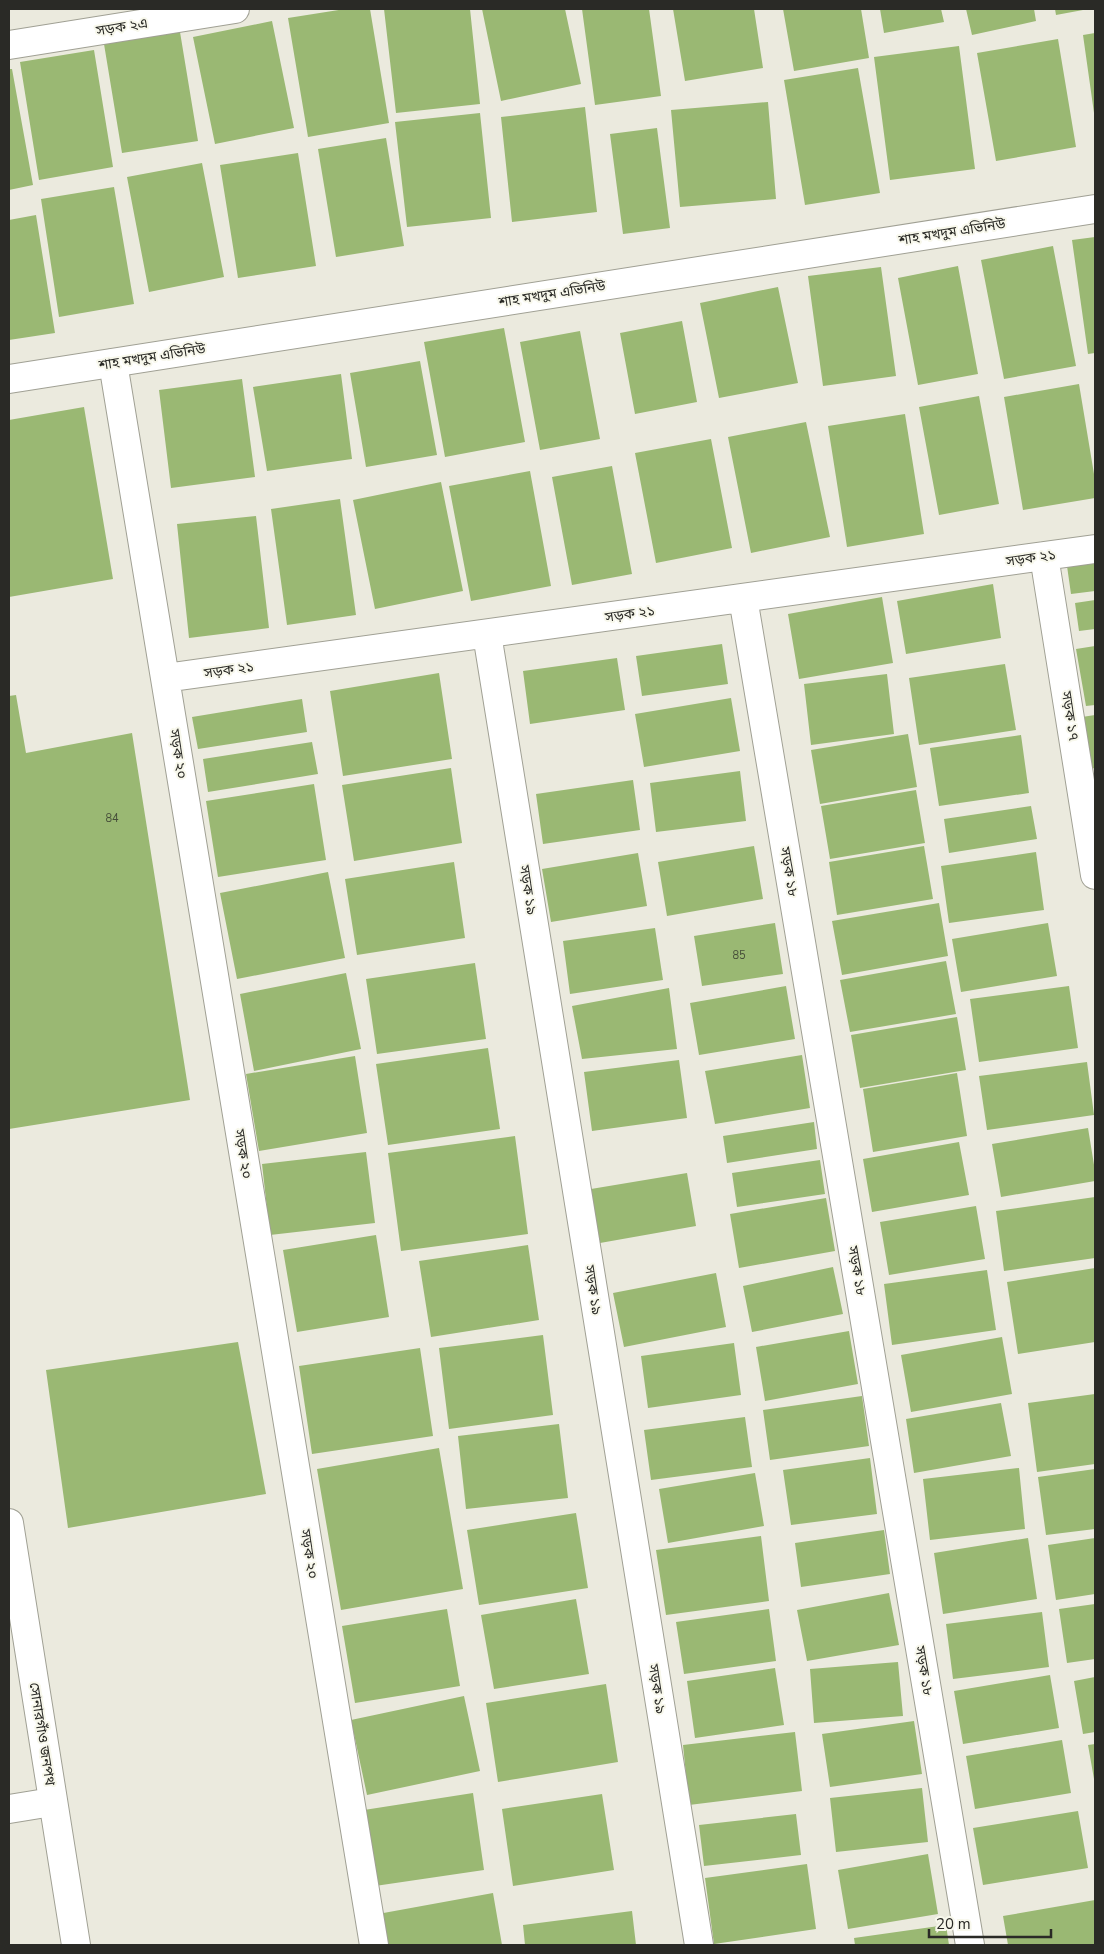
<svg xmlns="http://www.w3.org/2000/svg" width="1104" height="1954" viewBox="0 0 1104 1954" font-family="'Nunito Sans','Noto Sans Bengali',sans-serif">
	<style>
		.building { fill: #9ab873 }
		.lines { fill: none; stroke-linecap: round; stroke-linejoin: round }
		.minor-casing { stroke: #a0a094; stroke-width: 30 }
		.tertiary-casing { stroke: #a0a094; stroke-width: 30 }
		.secondary-casing { stroke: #a0a094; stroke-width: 30 }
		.minor { stroke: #fff; stroke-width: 28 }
		.tertiary { stroke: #fff; stroke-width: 28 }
		.secondary { stroke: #fff; stroke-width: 28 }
		.labels { text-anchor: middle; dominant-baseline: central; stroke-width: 4; stroke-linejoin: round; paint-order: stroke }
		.number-label { font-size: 11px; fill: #464e39 }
		.street-label { font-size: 14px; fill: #2a2a26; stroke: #f8f8ec }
	</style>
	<rect width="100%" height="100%" fill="#ebeade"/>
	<path class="building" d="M 345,9 L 370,9 L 389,123 L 308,137 L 288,18 Z
		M 384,9 L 470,9 L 480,104 L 396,113 Z
		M 482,9 L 565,9 L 581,84 L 501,101 Z
		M 582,9 L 649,9 L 661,96 L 595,105 Z
		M 673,9 L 754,9 L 763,68 L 685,81 Z
		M 783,9 L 861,9 L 869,58 L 794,71 Z
		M 880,9 L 941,9 L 944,22 L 884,33 Z
		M 966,9 L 1034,9 L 1036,21 L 972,35 Z
		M 1055,9 L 1083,9 L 1083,10 L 1056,15 Z
		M 272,21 L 294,128 L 215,144 L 193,37 Z
		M 180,32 L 198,141 L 122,153 L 104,44 Z
		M 1095,33 L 1095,113 L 1094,113 L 1083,35 Z
		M 1058,39 L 1076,147 L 996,161 L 977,53 Z
		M 959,46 L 975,169 L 890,180 L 874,57 Z
		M 94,50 L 113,167 L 39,180 L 20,62 Z
		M 858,68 L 880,193 L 805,205 L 784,80 Z
		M 9,69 L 12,69 L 33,185 L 9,190 Z
		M 768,102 L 776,199 L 680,207 L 671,110 Z
		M 585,107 L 597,212 L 512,222 L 501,117 Z
		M 480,113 L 491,218 L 407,227 L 395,122 Z
		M 657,128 L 670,228 L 623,234 L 610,134 Z
		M 386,138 L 404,246 L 336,257 L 318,149 Z
		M 298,153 L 316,266 L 238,278 L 220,165 Z
		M 202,163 L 224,277 L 149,292 L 127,177 Z
		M 114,187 L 134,304 L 59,317 L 41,199 Z
		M 36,215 L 55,333 L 9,340 L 9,220 Z
		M 1095,237 L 1095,353 L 1088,354 L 1072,240 Z
		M 1053,246 L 1076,366 L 1004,379 L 981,260 Z
		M 958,266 L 978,374 L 918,385 L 898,278 Z
		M 881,267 L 896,376 L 823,386 L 808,276 Z
		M 778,287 L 798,383 L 719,398 L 700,303 Z
		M 682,321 L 697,402 L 635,414 L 620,333 Z
		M 504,328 L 525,442 L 445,457 L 424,342 Z
		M 580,331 L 600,439 L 540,450 L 520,342 Z
		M 420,361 L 437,455 L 366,467 L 350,373 Z
		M 341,374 L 352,459 L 267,471 L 253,387 Z
		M 242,379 L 255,477 L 171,488 L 159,390 Z
		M 1079,384 L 1095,480 L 1095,498 L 1023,510 L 1004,397 Z
		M 979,396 L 999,504 L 939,515 L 919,407 Z
		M 84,407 L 113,579 L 9,597 L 9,420 Z
		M 905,414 L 924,534 L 847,547 L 828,426 Z
		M 806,422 L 830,537 L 751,553 L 728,437 Z
		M 711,439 L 732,548 L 656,563 L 635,453 Z
		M 612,466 L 632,574 L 572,585 L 552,477 Z
		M 530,471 L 551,586 L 471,601 L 449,486 Z
		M 441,482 L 463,591 L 375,609 L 353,500 Z
		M 340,499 L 356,615 L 287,625 L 271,509 Z
		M 256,516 L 269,628 L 189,638 L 177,524 Z
		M 1095,562 L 1095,591 L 1071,594 L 1067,566 Z
		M 993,584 L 1001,638 L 906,654 L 897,601 Z
		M 882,597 L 893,663 L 799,679 L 788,614 Z
		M 1095,600 L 1095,629 L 1079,631 L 1075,603 Z
		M 722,644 L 728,684 L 642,696 L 636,656 Z
		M 1095,646 L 1095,705 L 1086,706 L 1076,649 Z
		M 617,658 L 625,710 L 530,724 L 523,671 Z
		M 1005,664 L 1016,730 L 919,745 L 909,678 Z
		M 439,673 L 452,759 L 343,776 L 330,691 Z
		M 887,674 L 894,734 L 811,745 L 804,684 Z
		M 16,695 L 26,753 L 132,733 L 190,1100 L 9,1129 L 9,696 Z
		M 731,698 L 740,751 L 644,767 L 635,714 Z
		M 302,699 L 307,732 L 198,749 L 192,717 Z
		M 1095,715 L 1095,768 L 1090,769 L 1082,717 Z
		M 908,734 L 917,787 L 820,804 L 811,750 Z
		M 1021,735 L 1029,793 L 939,806 L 930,748 Z
		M 312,742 L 318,774 L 208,792 L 203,759 Z
		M 451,768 L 462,843 L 354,861 L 342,785 Z
		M 740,771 L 746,821 L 656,832 L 650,783 Z
		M 633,780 L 640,830 L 543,844 L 536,794 Z
		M 314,784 L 326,860 L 218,877 L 206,801 Z
		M 916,790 L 925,843 L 830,859 L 821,806 Z
		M 1031,806 L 1037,839 L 949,853 L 944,819 Z
		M 754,846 L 763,899 L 667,916 L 658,862 Z
		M 924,846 L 933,899 L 837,915 L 829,862 Z
		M 1036,852 L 1044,910 L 949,923 L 941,866 Z
		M 638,853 L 647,906 L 551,922 L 542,869 Z
		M 454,862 L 465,938 L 357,955 L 345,879 Z
		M 328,872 L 345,958 L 237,979 L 220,893 Z
		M 939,903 L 948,956 L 842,975 L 832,921 Z
		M 775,923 L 783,974 L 702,986 L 694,936 Z
		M 1048,923 L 1057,976 L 961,992 L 952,939 Z
		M 655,928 L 663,980 L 570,994 L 563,941 Z
		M 946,961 L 956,1014 L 850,1032 L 840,980 Z
		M 475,963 L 486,1039 L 377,1054 L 366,979 Z
		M 346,973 L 361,1049 L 254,1071 L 240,994 Z
		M 786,986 L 795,1039 L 699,1055 L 690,1003 Z
		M 1069,986 L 1078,1048 L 979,1062 L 970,999 Z
		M 669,988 L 677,1049 L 582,1059 L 572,1006 Z
		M 957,1017 L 966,1070 L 860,1088 L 851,1035 Z
		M 488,1048 L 500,1129 L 388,1145 L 376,1064 Z
		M 802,1055 L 810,1108 L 715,1124 L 705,1071 Z
		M 355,1056 L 367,1133 L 259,1151 L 246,1074 Z
		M 679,1060 L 687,1118 L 592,1131 L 584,1072 Z
		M 1087,1062 L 1094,1115 L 987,1130 L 979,1076 Z
		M 957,1073 L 967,1136 L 873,1152 L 863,1089 Z
		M 814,1122 L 817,1149 L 727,1163 L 723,1136 Z
		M 1088,1128 L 1095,1171 L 1095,1181 L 1001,1197 L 992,1144 Z
		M 515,1136 L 528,1234 L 401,1251 L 388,1153 Z
		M 959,1142 L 969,1195 L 872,1212 L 863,1159 Z
		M 366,1152 L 375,1223 L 270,1235 L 262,1164 Z
		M 820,1160 L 825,1194 L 737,1207 L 732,1173 Z
		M 687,1173 L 696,1226 L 600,1243 L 591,1189 Z
		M 1095,1197 L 1095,1258 L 1004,1271 L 996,1211 Z
		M 826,1198 L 835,1251 L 739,1268 L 730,1214 Z
		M 976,1206 L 985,1259 L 889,1275 L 880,1222 Z
		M 376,1235 L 389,1317 L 297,1332 L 283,1250 Z
		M 528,1245 L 539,1320 L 431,1337 L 419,1261 Z
		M 833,1267 L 843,1314 L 752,1332 L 743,1286 Z
		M 1095,1268 L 1095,1342 L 1018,1354 L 1007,1282 Z
		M 987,1270 L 996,1330 L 892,1345 L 884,1284 Z
		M 716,1273 L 726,1327 L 624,1347 L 613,1293 Z
		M 849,1331 L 858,1384 L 765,1401 L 756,1347 Z
		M 543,1335 L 553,1415 L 449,1429 L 439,1348 Z
		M 1002,1337 L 1012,1394 L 911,1412 L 901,1355 Z
		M 238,1342 L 266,1494 L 68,1528 L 46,1370 Z
		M 734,1343 L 741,1395 L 648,1408 L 641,1356 Z
		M 420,1348 L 433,1436 L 312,1454 L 299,1366 Z
		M 1095,1394 L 1095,1464 L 1037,1472 L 1028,1403 Z
		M 862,1396 L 869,1446 L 770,1460 L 763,1410 Z
		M 1001,1403 L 1011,1456 L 914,1473 L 906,1419 Z
		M 745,1417 L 752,1467 L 651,1480 L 644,1430 Z
		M 559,1424 L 568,1498 L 466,1509 L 458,1436 Z
		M 439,1448 L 463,1589 L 341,1610 L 317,1469 Z
		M 870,1458 L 877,1514 L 791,1525 L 783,1470 Z
		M 1019,1468 L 1025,1529 L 930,1540 L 923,1479 Z
		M 1095,1469 L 1095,1529 L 1046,1535 L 1038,1477 Z
		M 755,1473 L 764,1526 L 668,1543 L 659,1489 Z
		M 576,1513 L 588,1588 L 479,1605 L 467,1530 Z
		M 884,1530 L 890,1574 L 801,1587 L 795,1543 Z
		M 761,1536 L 769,1601 L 666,1615 L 656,1550 Z
		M 1028,1538 L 1037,1599 L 943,1614 L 934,1553 Z
		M 1095,1538 L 1095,1594 L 1056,1600 L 1048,1545 Z
		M 889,1593 L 899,1645 L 807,1661 L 797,1610 Z
		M 576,1599 L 589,1674 L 494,1689 L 481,1615 Z
		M 1095,1604 L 1095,1659 L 1067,1663 L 1059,1609 Z
		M 447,1609 L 460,1686 L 355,1703 L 342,1626 Z
		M 769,1609 L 776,1661 L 684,1674 L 676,1622 Z
		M 1042,1612 L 1049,1667 L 953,1679 L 946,1624 Z
		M 898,1662 L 903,1716 L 814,1723 L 810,1669 Z
		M 775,1668 L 784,1725 L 695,1738 L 687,1681 Z
		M 1050,1675 L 1059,1728 L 963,1744 L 954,1691 Z
		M 1095,1677 L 1095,1732 L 1083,1734 L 1074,1681 Z
		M 606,1684 L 618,1762 L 498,1782 L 486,1703 Z
		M 464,1696 L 480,1771 L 367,1795 L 351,1720 Z
		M 914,1721 L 922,1774 L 830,1787 L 822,1734 Z
		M 795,1732 L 802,1791 L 689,1805 L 683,1745 Z
		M 1062,1740 L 1071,1793 L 975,1809 L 966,1756 Z
		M 1095,1744 L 1095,1779 L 1094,1779 L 1088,1745 Z
		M 922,1788 L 928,1842 L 836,1852 L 830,1798 Z
		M 473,1793 L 484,1870 L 375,1886 L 364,1810 Z
		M 602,1794 L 614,1870 L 513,1886 L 502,1809 Z
		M 1078,1811 L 1088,1868 L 983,1885 L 973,1828 Z
		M 796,1814 L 801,1855 L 704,1866 L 699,1825 Z
		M 928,1854 L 938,1914 L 848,1929 L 838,1870 Z
		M 807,1864 L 816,1929 L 714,1944 L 705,1878 Z
		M 493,1893 L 502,1945 L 384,1945 L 378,1914 Z
		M 1095,1900 L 1095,1945 L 1008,1945 L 1003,1916 Z
		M 632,1911 L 636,1945 L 525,1945 L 523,1925 Z
		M 946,1925 L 949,1945 L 855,1945 L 854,1938 Z"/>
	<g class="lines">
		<g class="minor-casing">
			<path id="minor" d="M 9,45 L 235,9
				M 113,363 L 374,1945
				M 1044,556 L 1095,875
				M 743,598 L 970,1945
				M 487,634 L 699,1945
				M 165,678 L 1095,549
				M 9,1809 L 52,1802"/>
		</g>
		<g class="tertiary-casing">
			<path id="tertiary" d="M 9,379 L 1095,209"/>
		</g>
		<g class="secondary-casing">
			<path id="secondary" d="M 9,1523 L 76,1945"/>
		</g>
		<use href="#minor" class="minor"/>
		<use href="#tertiary" class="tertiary"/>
		<use href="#secondary" class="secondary"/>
	</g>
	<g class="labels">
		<g class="number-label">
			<text x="112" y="818">84</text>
			<text x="739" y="955">85</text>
		</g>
		<g class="street-label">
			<text transform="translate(122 27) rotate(-9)">সড়ক ২এ</text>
			<text transform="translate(952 232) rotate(-9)">শাহ মখদুম এভিনিউ</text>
			<text transform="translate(552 294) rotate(-9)">শাহ মখদুম এভিনিউ</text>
			<text transform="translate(152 357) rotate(-9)">শাহ মখদুম এভিনিউ</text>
			<text transform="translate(1031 558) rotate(-8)">সড়ক ২১</text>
			<text transform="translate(630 614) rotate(-8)">সড়ক ২১</text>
			<text transform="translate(229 670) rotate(-8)">সড়ক ২১</text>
			<text transform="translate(1070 716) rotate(81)">সড়ক ১৭</text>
			<text transform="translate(178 754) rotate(81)">সড়ক ২০</text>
			<text transform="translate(789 872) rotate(80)">সড়ক ১৮</text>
			<text transform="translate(528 890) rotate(81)">সড়ক ১৯</text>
			<text transform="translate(243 1154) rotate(81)">সড়ক ২০</text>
			<text transform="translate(857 1271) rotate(80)">সড়ক ১৮</text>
			<text transform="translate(593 1290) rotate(81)">সড়ক ১৯</text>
			<text transform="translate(309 1554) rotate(81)">সড়ক ২০</text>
			<text transform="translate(924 1671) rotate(80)">সড়ক ১৮</text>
			<text transform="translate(657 1689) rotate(81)">সড়ক ১৯</text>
			<text transform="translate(42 1734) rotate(81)">সোনারগাঁও জনপথ</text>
		</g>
	</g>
	<rect width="1104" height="1954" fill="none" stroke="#2a2a26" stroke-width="20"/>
	<path d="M929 1929v8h122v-8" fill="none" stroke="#2a2a26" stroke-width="2.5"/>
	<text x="936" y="1929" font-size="15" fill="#2a2a26" stroke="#f8f8ec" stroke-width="4" paint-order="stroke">20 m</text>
</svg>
